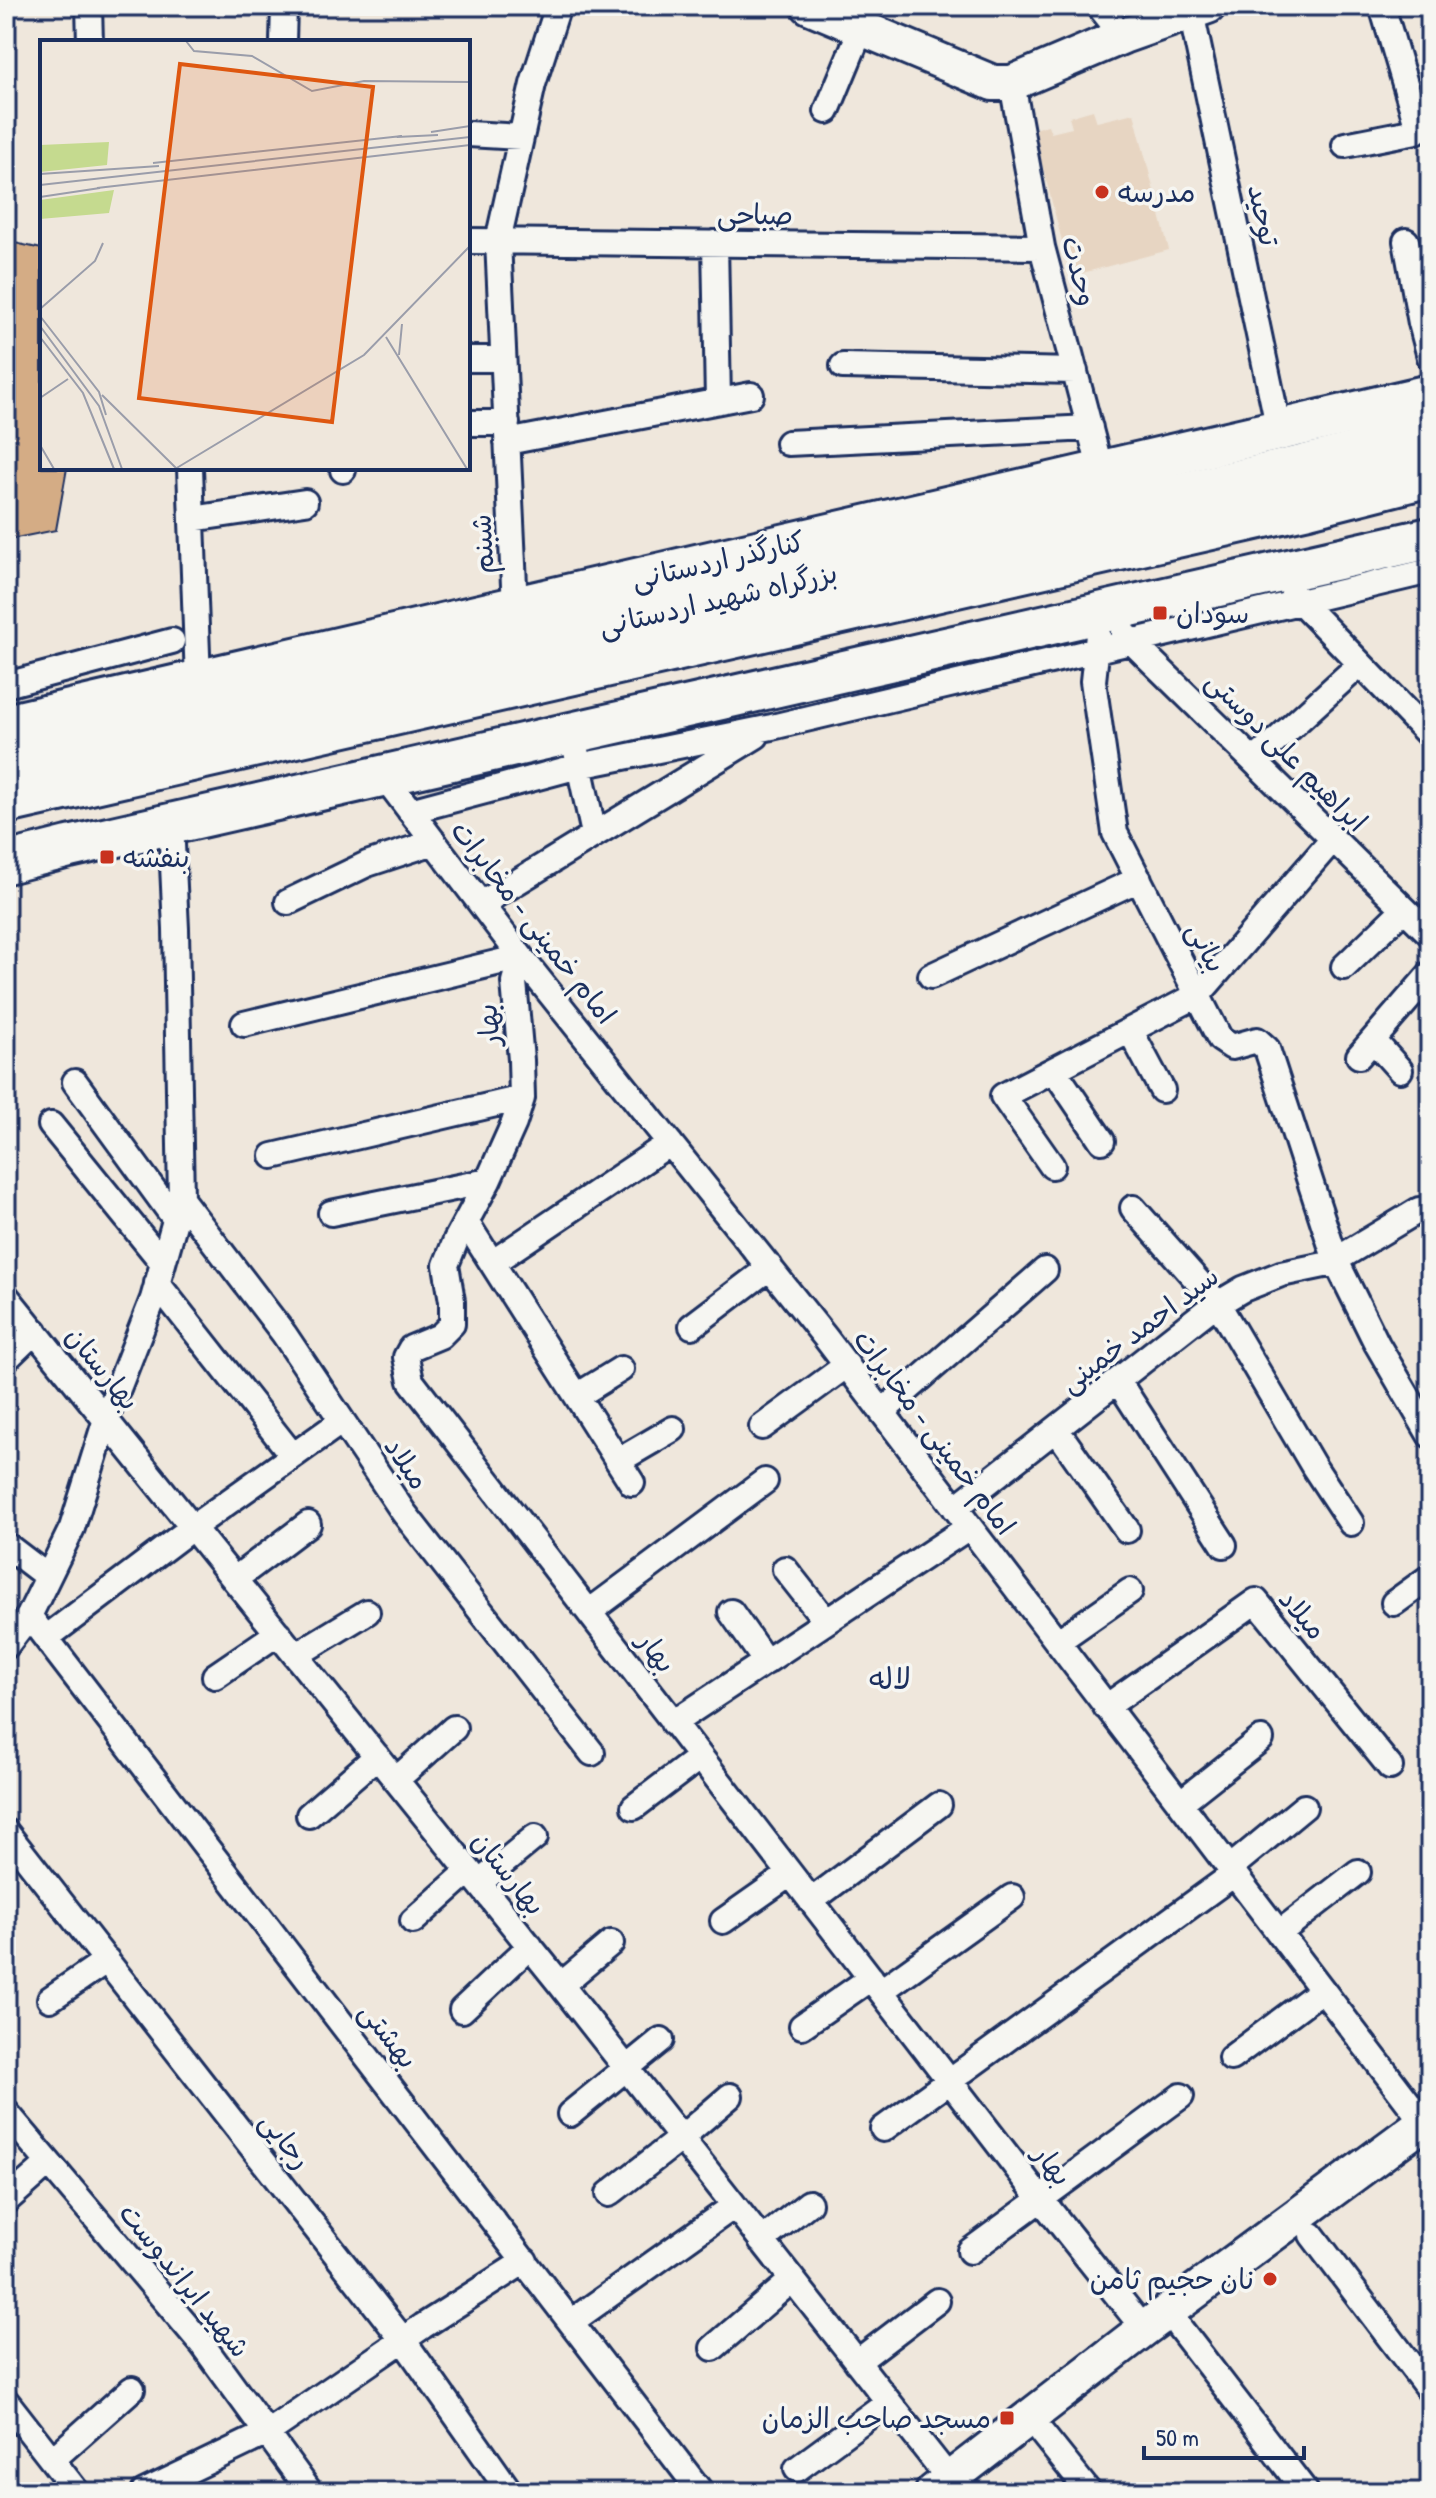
<svg xmlns="http://www.w3.org/2000/svg" width="1436" height="2498" viewBox="0 0 1436 2498" font-family="'Patrick Hand','Playpen Sans Arabic',sans-serif">
	<style>
		.built { fill: #e7d5c2 }
		.building { fill: #d4ac85; stroke: #1b2f5e; stroke-width: 2 }
		.lines { fill: none; stroke-linecap: round; stroke-linejoin: round }
		.street-casing { stroke: #1b2f5e; stroke-width: 30 }
		.secondary-casing { stroke: #1b2f5e; stroke-width: 40 }
		.primary-casing { stroke: #1b2f5e; stroke-width: 46 }
		.highway-casing { stroke: #1b2f5e; stroke-width: 50 }
		.street { stroke: #f6f6f2; stroke-width: 24 }
		.secondary { stroke: #f6f6f2; stroke-width: 34 }
		.primary { stroke: #f6f6f2; stroke-width: 40 }
		.highway { stroke: #f6f6f2; stroke-width: 44 }
		.poi-dot { fill: #c8321e; stroke: #f6f6f2; stroke-width: 3 }
		.labels { text-anchor: middle; dominant-baseline: central; stroke-width: 7; stroke-linejoin: round; paint-order: stroke }
		.poi-label { font-size: 28px; fill: #1b2f5e; stroke: #f6f6f2; text-anchor: start }
		.street-label { font-size: 28px; fill: #1b2f5e; stroke: #f6f6f2 }
		.neighbourhood-label { font-size: 30px; fill: #1b2f5e; stroke: #f6f6f2 }
		.inset-road { fill: none; stroke: #9a9daa; stroke-width: 2 }
		.view { fill: #de5710; fill-opacity: 0.15; stroke: #de5710; stroke-width: 4 }
		.inset-edge { fill: none; stroke: #1b2f5e; stroke-width: 4 }
	</style>
	<rect width="100%" height="100%" fill="#efe7dc"/>
	<filter id="ink" filterUnits="userSpaceOnUse"><feTurbulence type="fractalNoise" baseFrequency=".0125" numOctaves="2"/><feDisplacementMap in="SourceGraphic" scale="16" xChannelSelector="R" yChannelSelector="G"/><feConvolveMatrix kernelMatrix="1 2 1 2 8 2 1 2 1" color-interpolation-filters="sRGB"/></filter>
	<g filter="url(#ink)">
		<path class="built" d="M 1093,110 L 1097,122 L 1134,113 L 1169,250 L 1071,276 L 1033,129 L 1048,125 L 1051,133 L 1072,128 L 1069,117 Z"/>
		<path class="building" d="M 6,241 L 42,249 L 42,468 L 67,468 L 56,530 L 6,540 Z"/>
		<g class="lines">
			<g class="street-casing">
				<path id="street" d="M 89,6 L 90,42
					M 1099,6 L 1123,36
					M 1191,12 L 1279,430
					M 283,42 L 284,6
					M 1012,83 L 1042,247 L 1101,471
					M 827,111 L 861,29
					M 468,134 L 521,137
					M 1345,145 L 1416,131 L 1418,128 L 1382,6
					M 468,241 L 1042,247
					M 1406,241 L 1421,323 L 1430,357
					M 715,243 L 718,401
					M 468,359 L 503,359
					M 843,366 L 1075,371
					M 468,423 L 507,423
					M 507,442 L 751,395
					M 788,443 L 1090,428
					M 190,468 L 198,680
					M 343,468 L 343,470
					M 192,519 L 305,502
					M 1293,594 L 1430,736
					M 515,607 L 498,241 L 533,84 L 558,6
					M 1123,633 L 1430,934
					M 1098,635 L 1093,681 L 1115,833 L 1220,1039 L 1232,1047 L 1257,1040 L 1267,1049 L 1336,1261 L 1377,1344 L 1430,1435
					M 6,685 L 172,641
					M 576,751 L 594,834
					M 1254,761 L 1359,665
					M 383,775 L 521,957 L 825,1337 L 1430,2131
					M 410,811 L 579,766 L 772,727 L 1430,571
					M 288,902 L 367,864 L 434,842
					M 481,904 L 756,736
					M 1344,967 L 1404,909
					M 931,976 L 1139,879
					M 244,1024 L 521,957 L 514,982 L 521,1060 L 522,1098 L 514,1123 L 488,1181 L 456,1240 L 446,1265 L 452,1301 L 452,1324 L 440,1336 L 411,1348 L 406,1357 L 411,1381 L 1040,2198 L 1144,2329
					M 1130,1030 L 1162,1090
					M 1373,1040 L 1400,1070
					M 1359,1056 L 1430,974
					M 1054,1070 L 1102,1141
					M 75,1082 L 175,1219
					M 51,1125 L 163,1263
					M 273,1156 L 522,1098
					M 1052,1166 L 1003,1096 L 1198,995 L 1333,839
					M 181,1199 L 284,1334 L 404,1513 L 592,1753
					M 1133,1208 L 1218,1304 L 1314,1467 L 1351,1523
					M 331,1213 L 488,1181
					M 466,1222 L 632,1483
					M 492,1263 L 670,1143
					M 157,1283 L 293,1456
					M 6,1296 L 561,1985 L 958,2490
					M 692,1326 L 770,1267
					M 6,1359 L 35,1331
					M 1118,1381 L 1224,1545
					M 577,1396 L 621,1369
					M 882,1412 L 1045,1270
					M 762,1427 L 847,1365
					M 1056,1429 L 1127,1530
					M 618,1461 L 673,1429
					M 955,1508 L 1209,1309 L 1243,1289 L 1281,1274 L 1329,1264 L 1419,1210
					M 6,1545 L 48,1577
					M 785,1569 L 826,1621
					M 235,1579 L 308,1524
					M 1394,1603 L 1430,1577
					M 589,1612 L 765,1481
					M 731,1612 L 766,1662
					M 29,1616 L 701,2492
					M 46,1638 L 193,1527 L 342,1421
					M 1057,1642 L 1130,1591
					M 6,1646 L 29,1616 L 72,1528 L 106,1419 L 153,1299 L 181,1199 L 176,929 L 171,823
					M 296,1655 L 367,1612
					M 215,1676 L 278,1633
					M 1106,1707 L 1256,1601 L 1390,1767
					M 673,1723 L 969,1527
					M 396,1780 L 454,1728
					M 1180,1803 L 1261,1739
					M 634,1807 L 700,1757
					M 309,1815 L 377,1756
					M 6,1832 L 403,2340 L 510,2492
					M 1230,1868 L 1304,1807
					M 479,1883 L 535,1837
					M 811,1901 L 939,1805
					M 413,1921 L 469,1871
					M 723,1921 L 790,1874
					M 1279,1933 L 1358,1872
					M 561,1985 L 611,1943
					M 881,1991 L 1012,1897
					M 50,1999 L 107,1960
					M 462,2010 L 530,1946
					M 802,2026 L 871,1978
					M 1231,2058 L 1322,1990
					M 6,2112 L 202,2344 L 310,2492
					M 570,2114 L 661,2040
					M 883,2129 L 1234,1874
					M 609,2194 L 681,2138 L 730,2096
					M 6,2201 L 49,2163
					M 1312,2235 L 1430,2391
					M 761,2241 L 809,2203
					M 970,2251 L 1181,2096
					M 571,2322 L 734,2206
					M 1179,2327 L 1306,2492
					M 713,2348 L 792,2280
					M 857,2362 L 937,2301
					M 6,2401 L 77,2492
					M 1041,2432 L 1089,2492
					M 52,2460 L 132,2389
					M 797,2469 L 888,2402
					M 144,2492 L 267,2433 L 423,2326 L 525,2261"/>
			</g>
			<g class="secondary-casing">
				<path id="secondary" d="M 809,6 L 993,83 L 1012,83 L 1123,36 L 1208,6
					M 933,2492 L 1144,2329 L 1430,2118"/>
			</g>
			<g class="primary-casing">
				<path id="primary" d="M 6,725 L 1430,395
					M 6,863 L 69,847 L 1430,538"/>
			</g>
			<g class="highway-casing">
				<path id="highway" d="M 6,765 L 718,599 L 1297,469 L 1430,436
					M 6,801 L 1308,505 L 1430,474"/>
			</g>
			<use href="#street" class="street"/>
			<use href="#secondary" class="secondary"/>
			<use href="#primary" class="primary"/>
			<use href="#highway" class="highway"/>
		</g>
	</g>
	<g class="poi-dot">
		<circle cx="1102" cy="192" r="8"/>
		<rect x="1152" y="605" width="16" height="16" rx="4"/>
		<rect x="99" y="849" width="16" height="16" rx="4"/>
		<circle cx="1270" cy="2279" r="8"/>
		<rect x="999" y="2410" width="16" height="16" rx="4"/>
	</g>
	<g class="labels">
		<g class="poi-label">
			<text x="1118" y="192">مدرسه</text>
			<text x="1176" y="613">سودان</text>
			<text x="123" y="857">بنفشه</text>
			<text x="1254" y="2279" text-anchor="end">نان حجیم ثامن</text>
			<text x="991" y="2418" text-anchor="end">مسجد صاحب الزمان</text>
		</g>
		<g class="street-label">
			<text transform="translate(755 214) rotate(1)">صباحی</text>
			<text transform="translate(1264 215) rotate(78)">توحید</text>
			<text transform="translate(1080 271) rotate(76)">وحدت</text>
			<text transform="translate(482 544) rotate(-93)">شبنم</text>
			<text transform="translate(718 560) rotate(-13)">کنارگذر اردستانی</text>
			<text transform="translate(718 599) rotate(-13)">بزرگراه شهید اردستانی</text>
			<text transform="translate(1287 751) rotate(45)">ابراهیم علی دوستی</text>
			<text transform="translate(534 922) rotate(52)">امام خمینی - مخابرات</text>
			<text transform="translate(1207 947) rotate(63)">بیانی</text>
			<text transform="translate(488 1025) rotate(-95)">بهار</text>
			<text transform="translate(1139 1329) rotate(-37)">سید احمد خمینی</text>
			<text transform="translate(103 1368) rotate(51)">بهارستان</text>
			<text transform="translate(935 1432) rotate(53)">امام خمینی - مخابرات</text>
			<text transform="translate(407 1463) rotate(56)">میلاد</text>
			<text transform="translate(1303 1614) rotate(49)">میلاد</text>
			<text transform="translate(657 1652) rotate(53)">بهار</text>
			<text transform="translate(509 1873) rotate(51)">بهارستان</text>
			<text transform="translate(389 2035) rotate(52)">بهشتی</text>
			<text transform="translate(286 2140) rotate(52)">رجایی</text>
			<text transform="translate(1053 2165) rotate(53)">بهار</text>
			<text transform="translate(185 2280) rotate(51)">شهید ایراندوست</text>
		</g>
		<g class="neighbourhood-label">
			<text x="890" y="1678">لاله</text>
		</g>
	</g>
	<g transform="translate(40 40)">
		<rect width="430" height="430" fill="#efe7dc"/>
		<path d="M 69,102 L 67,125 L 0,132 L 0,105 ZM 74,150 L 69,173 L 0,179 L 0,160 Z" fill="#c5da8f"/>
		<path class="inset-road" d="M 146,1 L 154,11 L 212,16 L 272,51 L 324,41 L 430,42M 391,92 L 430,86M 357,97 L 398,95M 113,123 L 362,96M 0,134 L 119,126M 0,145 L 430,97M 57,148 L 430,105M 0,157 L 60,148M 0,269 L 55,221 L 63,203M 0,276 L 59,352 L 66,375M 0,286 L 59,366 L 82,429M 0,297 L 43,353 L 74,429M 346,297 L 427,429M 359,315 L 362,284M 62,355 L 136,428M 0,358 L 28,339M 0,405 L 14,429M 135,429 L 324,315 L 430,206"/>
		<path class="view" d="M 140,24 L 333,47 L 292,382 L 99,358 Z"/>
		<rect width="430" height="430" class="inset-edge"/>
	</g>
	<rect width="1436" height="2498" fill="none" stroke="#f6f6f2" stroke-width="32"/>
	<rect x="16" y="16" width="1404" height="2466" fill="none" stroke="#1b2f5e" stroke-width="3" filter="url(#ink)"/>
	<path d="M1144 2446v12h160v-12" fill="none" stroke="#1b2f5e" stroke-width="4"/>
	<text x="1156" y="2446" font-size="24" fill="#1b2f5e" stroke="#f6f6f2" stroke-width="6" paint-order="stroke">50 m</text>
</svg>
